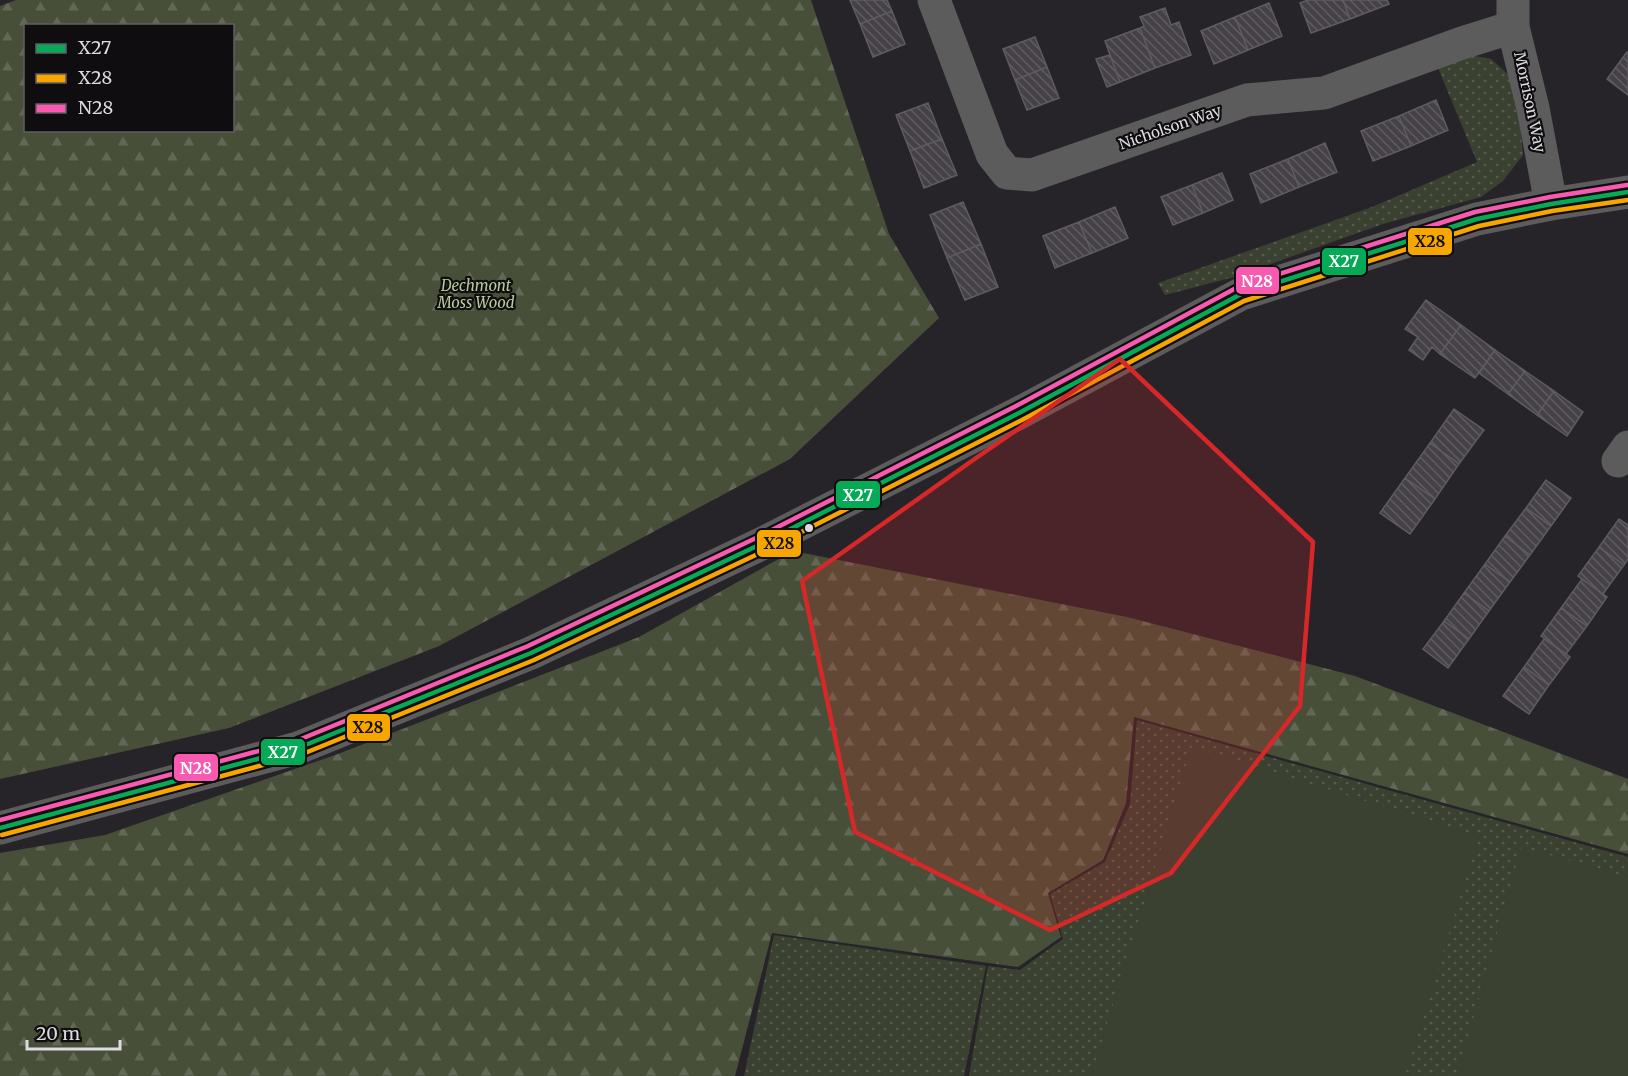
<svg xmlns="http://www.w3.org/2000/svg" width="1628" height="1076" viewBox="0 0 1628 1076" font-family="Merriweather,serif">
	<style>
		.grass { fill: url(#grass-dots) }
		.forest { fill: url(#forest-firs); fill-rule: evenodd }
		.garden { fill: #3a4131 }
		.building { fill: url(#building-back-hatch); stroke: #5d5c5f; stroke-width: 1.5 }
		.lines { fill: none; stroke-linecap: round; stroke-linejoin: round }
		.minor { stroke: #5d5c5c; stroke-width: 33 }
		.bus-1-casing { stroke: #0f0d10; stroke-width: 9 }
		.bus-2-casing { stroke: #0f0d10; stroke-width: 9 }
		.bus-3-casing { stroke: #0f0d10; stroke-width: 9 }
		.bus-1 { stroke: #06aa56; stroke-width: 4.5 }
		.bus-2 { stroke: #f7a600; stroke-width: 4.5 }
		.bus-3 { stroke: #f75aaf; stroke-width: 4.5 }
		.marked { fill: #d62828; fill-opacity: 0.2; stroke: #d62828; stroke-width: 4.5; stroke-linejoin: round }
		.bus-dot { fill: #dddbdf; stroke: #0f0d10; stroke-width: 2 }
		.labels { text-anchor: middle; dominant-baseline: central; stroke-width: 4.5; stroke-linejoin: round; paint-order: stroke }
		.street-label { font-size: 15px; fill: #dddbdf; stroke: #0f0d10 }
		.park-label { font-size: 15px; font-style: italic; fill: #b7cc99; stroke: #0f0d10 }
		.line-badge { stroke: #0f0d10; stroke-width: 2 }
		.badge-label { font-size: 16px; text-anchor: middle; font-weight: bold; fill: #fff }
		.pale-badge-label { font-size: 16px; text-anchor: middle; font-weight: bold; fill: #111 }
	</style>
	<defs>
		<pattern id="grass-dots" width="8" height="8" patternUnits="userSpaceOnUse" patternTransform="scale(1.5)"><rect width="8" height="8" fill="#3a4131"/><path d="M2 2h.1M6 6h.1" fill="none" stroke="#565c4e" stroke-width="1.8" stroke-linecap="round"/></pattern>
		<pattern id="forest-firs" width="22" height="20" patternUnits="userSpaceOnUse" patternTransform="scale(1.5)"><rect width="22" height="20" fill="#474f39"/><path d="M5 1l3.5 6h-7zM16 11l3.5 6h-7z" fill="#616855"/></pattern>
		<pattern id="building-back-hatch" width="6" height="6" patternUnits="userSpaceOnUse" patternTransform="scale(1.5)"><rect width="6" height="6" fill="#454147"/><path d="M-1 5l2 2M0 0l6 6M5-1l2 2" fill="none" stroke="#5f5c61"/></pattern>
	</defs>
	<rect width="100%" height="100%" fill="#272429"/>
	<path class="grass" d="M 1466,54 L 1491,59 L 1511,77 L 1520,122 L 1523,155 L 1503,181 L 1481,197 L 1383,224 L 1234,277 L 1165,295 L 1158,283 L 1372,207 L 1477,162 L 1436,63 Z
		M 1137,720 L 1628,857 L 1628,1076 L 969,1076 L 988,966 L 1020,970 L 1063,939 L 1050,894 L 1105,862 L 1130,804 Z
		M 774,935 L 986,966 L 964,1076 L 744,1076 Z"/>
	<path class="forest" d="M 16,0 L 811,0 L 889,234 L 939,318 L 790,459 L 439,646 L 229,728 L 0,779 L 0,6 ZM 26,26 L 232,26 L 232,130 L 26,130 Z
		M 793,551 L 1127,617 L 1355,676 L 1628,779 L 1628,854 L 1134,717 L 1126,803 L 1103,860 L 1048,893 L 1061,937 L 1018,967 L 772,933 L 735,1076 L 0,1076 L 0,853 L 105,835 L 338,754 L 639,637 Z"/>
	<path class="garden" d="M 1192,747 L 1479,836 L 1405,1076 L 1091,1076 Z
		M 1521,847 L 1628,877 L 1628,1076 L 1457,1076 Z"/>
	<path class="building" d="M 850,0 L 887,0 L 892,11 L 860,24 Z
		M 1308,0 L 1343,0 L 1350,19 L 1311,33 L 1300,3 Z
		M 1343,0 L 1387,0 L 1389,4 L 1350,19 Z
		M 1269,3 L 1282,36 L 1248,50 L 1235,17 Z
		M 1165,8 L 1171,25 L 1179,22 L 1191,55 L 1155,68 L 1140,28 L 1144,26 L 1140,17 Z
		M 892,11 L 905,44 L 873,57 L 860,24 Z
		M 1235,17 L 1248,50 L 1214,64 L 1201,31 Z
		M 1140,28 L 1155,68 L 1120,82 L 1105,41 Z
		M 1035,37 L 1047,67 L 1015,80 L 1003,49 Z
		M 1627,52 L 1628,53 L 1628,95 L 1607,79 Z
		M 1110,55 L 1120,82 L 1107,87 L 1096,59 Z
		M 1047,67 L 1059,98 L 1027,110 L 1015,80 Z
		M 1436,100 L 1448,130 L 1411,146 L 1399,116 Z
		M 928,103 L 942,139 L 910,151 L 896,115 Z
		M 1399,116 L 1411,146 L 1373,161 L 1361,131 Z
		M 942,139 L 957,175 L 924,188 L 910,151 Z
		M 1325,143 L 1337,172 L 1299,187 L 1288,159 Z
		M 1288,159 L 1299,187 L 1261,203 L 1250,174 Z
		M 1222,173 L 1233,200 L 1203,213 L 1192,185 Z
		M 1192,185 L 1203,213 L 1173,225 L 1161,197 Z
		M 963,202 L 981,244 L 947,258 L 930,215 Z
		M 1115,207 L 1128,238 L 1092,253 L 1079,222 Z
		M 1079,222 L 1092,253 L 1055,268 L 1043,236 Z
		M 981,244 L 998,287 L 965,300 L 947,258 Z
		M 1426,300 L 1461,325 L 1440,354 L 1432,347 L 1423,360 L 1409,350 L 1418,337 L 1405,329 Z
		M 1461,325 L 1495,350 L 1475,378 L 1440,354 Z
		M 1495,350 L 1525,371 L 1508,394 L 1479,373 Z
		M 1525,371 L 1554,391 L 1537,415 L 1508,394 Z
		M 1554,391 L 1583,412 L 1567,436 L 1537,415 Z
		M 1454,409 L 1484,430 L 1459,464 L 1430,443 Z
		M 1430,443 L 1459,464 L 1435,499 L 1405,478 Z
		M 1405,478 L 1435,499 L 1410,534 L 1380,513 Z
		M 1546,480 L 1571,498 L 1551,526 L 1526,508 Z
		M 1526,508 L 1551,526 L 1530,555 L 1505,536 Z
		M 1619,519 L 1628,525 L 1628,559 L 1624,565 L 1599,547 Z
		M 1505,536 L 1530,555 L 1510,582 L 1485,564 Z
		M 1599,547 L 1624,565 L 1603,594 L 1578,576 Z
		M 1485,564 L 1510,582 L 1489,611 L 1464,593 Z
		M 1582,579 L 1607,597 L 1587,626 L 1561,608 Z
		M 1464,593 L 1489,611 L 1469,639 L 1444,621 Z
		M 1561,608 L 1587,626 L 1566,654 L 1541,636 Z
		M 1444,621 L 1469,639 L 1448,668 L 1423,649 Z
		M 1544,639 L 1570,657 L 1549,685 L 1524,667 Z
		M 1524,667 L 1549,685 L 1529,714 L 1503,696 Z"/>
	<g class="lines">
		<path class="minor" d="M 934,0 L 992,154 L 1007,173 L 1032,175 L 1247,100 L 1324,93 L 1462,43 L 1513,27
			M 1513,0 L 1513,27 L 1533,108 L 1551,204
			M 1618,461 L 1628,447
			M 0,828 L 298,748 L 531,653 L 759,545 L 1019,413 L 1241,294 L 1477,219 L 1551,204 L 1628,192"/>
		<g class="bus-1-casing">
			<path id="bus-1" d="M 0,828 L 298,748 L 531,653 L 759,545 L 1019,413 L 1241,294 L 1477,219 L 1551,204 L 1628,192"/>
		</g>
		<g class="bus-2-casing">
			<path id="bus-2" d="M 2,835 L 300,755 L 534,660 L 762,552 L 1022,420 L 1244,301 L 1479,226 L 1552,211 L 1628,200"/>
		</g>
		<g class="bus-3-casing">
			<path id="bus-3" d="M 0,820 L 296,741 L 528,646 L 756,538 L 1016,406 L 1238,287 L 1475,212 L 1550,197 L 1627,185"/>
		</g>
		<use href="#bus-1" class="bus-1"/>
		<use href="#bus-2" class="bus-2"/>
		<use href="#bus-3" class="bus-3"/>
	</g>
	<path class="marked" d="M 1120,359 L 1313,542 L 1300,706 L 1171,873 L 1050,930 L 855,832 L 802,581 L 976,458 Z"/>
	<circle class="bus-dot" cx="809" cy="528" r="5"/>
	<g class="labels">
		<g class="street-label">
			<text transform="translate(1530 102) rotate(78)">Morrison Way</text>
			<text transform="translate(1170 127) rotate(-19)">Nicholson Way</text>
		</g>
		<g class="park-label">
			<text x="476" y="285">Dechmont<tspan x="476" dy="17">Moss Wood</tspan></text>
		</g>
	</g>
	<g class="line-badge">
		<rect x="1407" y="227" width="46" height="29" rx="6" fill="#f7a600"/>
		<rect x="1321" y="247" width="46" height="29" rx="6" fill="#06aa56"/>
		<rect x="1235" y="266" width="45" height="29" rx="6" fill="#f75aaf"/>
		<rect x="835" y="480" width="46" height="29" rx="6" fill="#06aa56"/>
		<rect x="756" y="529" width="46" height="29" rx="6" fill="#f7a600"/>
		<rect x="346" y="713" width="45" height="29" rx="6" fill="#f7a600"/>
		<rect x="260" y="738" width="46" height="28" rx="6" fill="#06aa56"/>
		<rect x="173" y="753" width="46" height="29" rx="6" fill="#f75aaf"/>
	</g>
	<g class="badge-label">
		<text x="1344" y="267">X27</text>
		<text x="1257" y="287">N28</text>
		<text x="858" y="501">X27</text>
		<text x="283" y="758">X27</text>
		<text x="196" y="774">N28</text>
	</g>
	<g class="pale-badge-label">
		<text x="1430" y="247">X28</text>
		<text x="779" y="549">X28</text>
		<text x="368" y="733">X28</text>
	</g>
	<rect x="24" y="24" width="210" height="108" fill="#0f0d10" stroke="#615f63" stroke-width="1.5"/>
	<rect x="36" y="44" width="30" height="9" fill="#06aa56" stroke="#615f63" stroke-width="1.5"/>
	<text x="78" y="54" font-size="18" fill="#dddbdf">X27</text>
	<rect x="36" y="74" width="30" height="9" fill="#f7a600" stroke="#615f63" stroke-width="1.5"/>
	<text x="78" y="84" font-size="18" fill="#dddbdf">X28</text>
	<rect x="36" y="104" width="30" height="9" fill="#f75aaf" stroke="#615f63" stroke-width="1.5"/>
	<text x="78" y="114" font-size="18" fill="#dddbdf">N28</text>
	<path d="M27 1040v9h93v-9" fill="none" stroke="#dddbdf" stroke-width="3"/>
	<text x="36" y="1040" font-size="18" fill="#dddbdf" stroke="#0f0d10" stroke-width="4.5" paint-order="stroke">20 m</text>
</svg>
